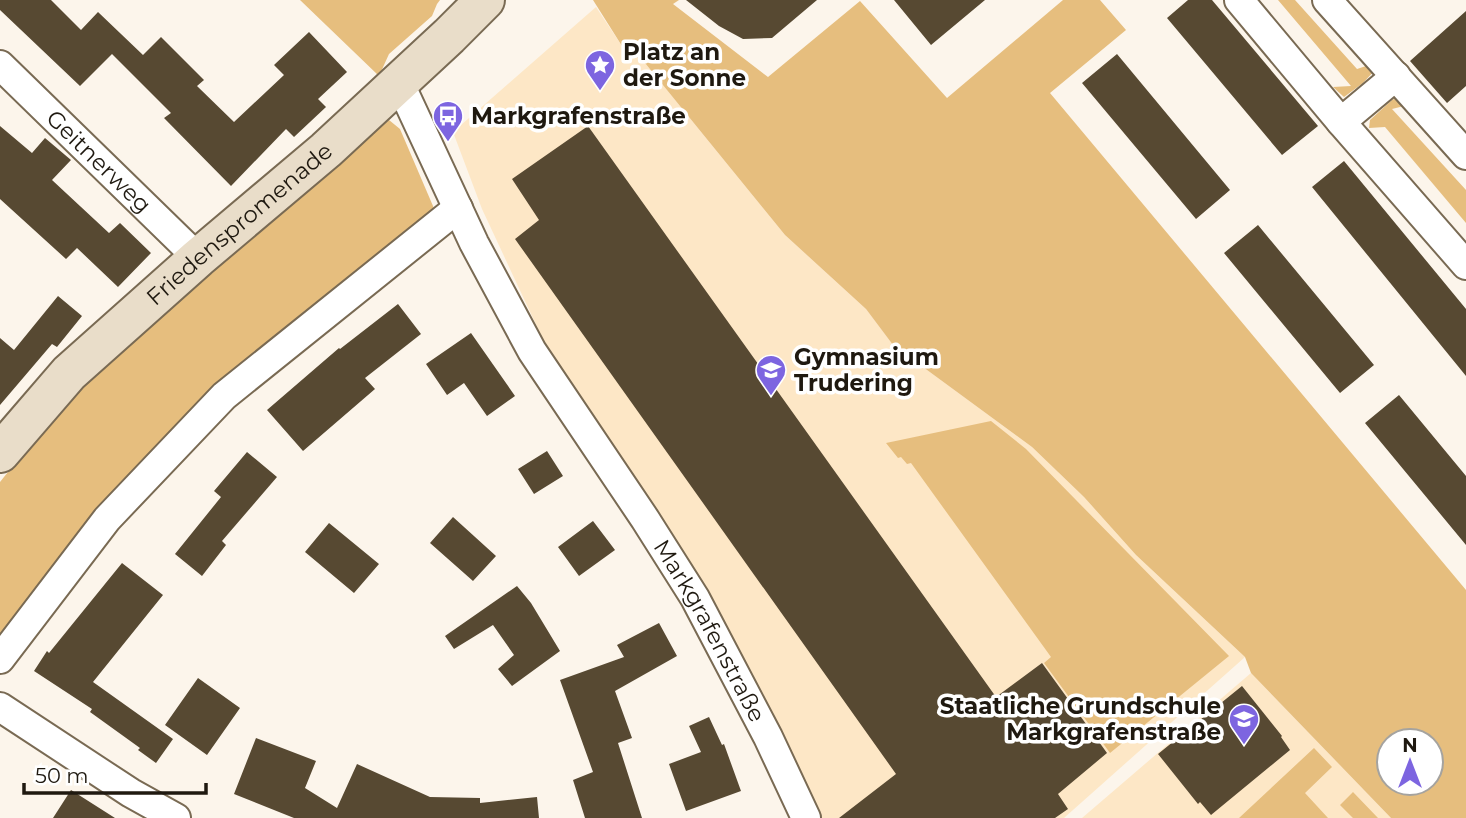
<svg xmlns="http://www.w3.org/2000/svg" width="1466" height="818" viewBox="0 0 1466 818" font-family="Montserrat,sans-serif">
	<style>
		.built { fill: #fde7c6 }
		.green { fill: #e6be7e; fill-rule: evenodd }
		.building { fill: #574932 }
		.lines { fill: none; stroke-linecap: round; stroke-linejoin: round }
		.street-casing { stroke: #796a53; stroke-width: 32 }
		.secondary-casing { stroke: #796a53; stroke-width: 42 }
		.street { stroke: #fff; stroke-width: 28 }
		.secondary { stroke: #e9ddc9; stroke-width: 38 }
		.labels { text-anchor: middle; dominant-baseline: central; stroke-width: 7; stroke-linejoin: round; paint-order: stroke }
		.poi-label { font-size: 23px; font-weight: bold; fill: #1f1910; stroke: #fff; text-anchor: start }
		.street-label { font-size: 23px; fill: #1f1910; stroke: #fff }
	</style>
	<rect width="100%" height="100%" fill="#fcf5eb"/>
	<path class="built" d="M 596,7 L 622,46 L 645,63 L 785,235 L 866,309 L 893,345 L 1032,447 L 1084,497 L 1136,555 L 1245,657 L 1064,818 L 821,818 L 702,590 L 546,346 L 482,209 L 453,132 Z
		M 1251,673 L 1391,818 L 1082,818 Z"/>
	<path class="green" d="M 300,0 L 440,0 L 437,4 L 432,16 L 389,54 L 379,76 Z
		M 593,0 L 679,0 L 673,4 L 768,77 L 860,1 L 947,98 L 1063,0 L 1100,0 L 1126,30 L 1050,93 L 1466,590 L 1466,818 L 1391,818 L 1251,673 L 1245,657 L 1136,555 L 1084,497 L 1032,447 L 893,345 L 866,309 L 785,235 L 645,63 L 622,46 ZM 1389,741 L 1431,741 L 1431,783 L 1389,783 Z
		M 1278,0 L 1295,0 L 1357,69 L 1372,64 L 1375,70 L 1363,83 L 1344,97 L 1333,87 L 1351,86 Z
		M 1399,97 L 1408,105 L 1392,109 L 1466,190 L 1466,223 L 1385,127 L 1369,128 L 1370,120 L 1392,100 Z
		M 389,120 L 400,129 L 436,213 L 217,388 L 0,640 L 0,482 L 79,383 Z
		M 991,421 L 1026,449 L 1229,656 L 1110,753 L 1044,663 L 1051,657 L 911,463 L 907,464 L 901,457 L 898,458 L 886,443 Z
		M 1314,748 L 1332,767 L 1305,793 L 1328,818 L 1239,818 Z
		M 1353,792 L 1378,818 L 1353,818 L 1340,805 Z"/>
	<path class="building" d="M 0,0 L 51,0 L 81,30 L 98,12 L 143,55 L 161,37 L 204,80 L 197,86 L 234,122 L 284,75 L 274,65 L 309,32 L 347,72 L 318,99 L 326,107 L 294,137 L 286,129 L 231,186 L 164,118 L 171,113 L 112,54 L 80,86 L 0,10 Z
		M 686,0 L 817,0 L 772,38 L 743,39 L 719,26 Z
		M 894,0 L 985,0 L 931,45 Z
		M 1188,0 L 1212,0 L 1318,126 L 1282,155 L 1167,18 Z
		M 1466,11 L 1466,86 L 1447,103 L 1410,61 Z
		M 1117,54 L 1230,190 L 1196,219 L 1082,83 Z
		M 0,126 L 32,153 L 45,138 L 71,160 L 52,180 L 109,233 L 120,223 L 151,253 L 118,287 L 77,248 L 66,259 L 0,199 Z
		M 588,126 L 996,697 L 1042,663 L 1107,753 L 1058,794 L 1068,809 L 1055,818 L 839,818 L 896,774 L 515,239 L 539,220 L 512,179 Z
		M 1344,161 L 1466,309 L 1466,376 L 1312,187 Z
		M 1258,225 L 1374,365 L 1340,393 L 1224,253 Z
		M 58,296 L 82,316 L 57,347 L 52,344 L 0,405 L 0,338 L 14,350 Z
		M 398,304 L 421,334 L 365,378 L 375,389 L 303,451 L 267,410 L 339,348 L 340,349 Z
		M 471,333 L 515,396 L 487,416 L 464,383 L 447,395 L 426,364 Z
		M 1399,395 L 1466,476 L 1466,545 L 1365,423 Z
		M 547,451 L 563,476 L 534,494 L 518,469 Z
		M 247,452 L 277,477 L 222,541 L 226,545 L 202,576 L 175,554 L 221,497 L 214,491 Z
		M 453,517 L 496,556 L 473,581 L 430,543 Z
		M 593,521 L 615,550 L 579,576 L 558,547 Z
		M 329,523 L 379,564 L 354,593 L 305,552 Z
		M 122,563 L 163,595 L 93,682 L 173,739 L 156,763 L 138,750 L 140,748 L 90,712 L 92,709 L 34,671 L 47,651 L 49,653 Z
		M 517,586 L 531,603 L 560,651 L 512,686 L 498,669 L 514,655 L 493,625 L 454,649 L 445,636 Z
		M 659,623 L 677,656 L 615,691 L 632,738 L 618,743 L 642,818 L 585,818 L 573,780 L 593,772 L 560,680 L 624,657 L 617,645 Z
		M 198,678 L 240,708 L 207,755 L 165,725 Z
		M 1242,686 L 1282,736 L 1281,737 L 1290,750 L 1211,815 L 1200,802 L 1198,804 L 1158,754 Z
		M 709,717 L 722,745 L 724,744 L 741,791 L 686,811 L 669,764 L 701,752 L 689,726 Z
		M 256,738 L 316,761 L 305,788 L 337,808 L 357,764 L 430,797 L 480,798 L 480,803 L 537,797 L 539,818 L 294,818 L 234,794 Z
		M 71,790 L 115,818 L 53,818 Z"/>
	<g class="lines">
		<g class="street-casing">
			<g id="street">
				<path d="M 1239,0 L 1341,122 L 1466,265"/>
				<path d="M 1327,0 L 1466,155"/>
				<path id="s1" d="M 0,65 L 198,258"/>
				<path id="s2" d="M 399,82 L 474,243 L 532,351 L 645,519 L 695,598 L 768,737 L 806,818"/>
				<path d="M 1341,122 L 1396,76"/>
				<path d="M 0,659 L 107,519 L 224,396 L 458,208"/>
				<path d="M 0,707 L 131,793 L 176,818"/>
			</g>
		</g>
		<g class="secondary-casing">
			<g id="secondary">
				<path id="s3" d="M 0,453 L 69,373 L 198,258 L 326,150 L 449,36 L 485,0"/>
			</g>
		</g>
		<use href="#street" class="street"/>
		<use href="#secondary" class="secondary"/>
	</g>
	<defs>
		<g id="sight-pin" transform="scale(1.575)"><path d="M0 17L-7.5 6A9.5 9.5 0 1 1 7.5 6Z" fill="#7d65e0" stroke="#fff"/><path d="M0-6L1.8-2.2L6-1.7L2.9 1.2L3.7 5.4L0 3.3L-3.7 5.4L-2.9 1.2L-6-1.7L-1.8-2.2Z" fill="#fff"/></g>
		<g id="bus-pin" transform="scale(1.575)"><path d="M0 17L-7.5 6A9.5 9.5 0 1 1 7.5 6Z" fill="#7d65e0" stroke="#fff"/><path d="M-5-6H5V4H4V6H2V4H-2V6H-4V4H-5ZM-3.5-4V0h7V-4ZM-3.5 1.2v1.5H-2V1.2ZM2 1.2v1.5H3.5V1.2Z" fill="#fff"/></g>
		<g id="school-pin" transform="scale(1.575)"><path d="M0 17L-7.5 6A9.5 9.5 0 1 1 7.5 6Z" fill="#7d65e0" stroke="#fff"/><path d="M0-5L7-2L0 1L-7-2ZM-4 1L0 2.5L4 1V4Q0 6-4 4Z" fill="#fff"/></g>
	</defs>
	<g fill-rule="evenodd">
		<use href="#sight-pin" x="600" y="65"/>
		<use href="#bus-pin" x="448" y="116"/>
		<use href="#school-pin" x="771" y="370"/>
		<use href="#school-pin" x="1244" y="719"/>
	</g>
	<g class="labels">
		<g class="poi-label">
			<text x="623" y="52">Platz an<tspan x="623" dy="26">der Sonne</tspan></text>
			<text x="471" y="116">Markgrafenstraße</text>
			<text x="794" y="357">Gymnasium<tspan x="794" dy="26">Trudering</tspan></text>
			<text x="1221" y="706" text-anchor="end">Staatliche Grundschule<tspan x="1221" dy="26">Markgrafenstraße</tspan></text>
		</g>
		<g class="street-label">
			<text stroke="none"><textPath href="#s1" startOffset="138">Geitnerweg</textPath></text>
			<text stroke="none"><textPath href="#s3" startOffset="332">Friedenspromenade</textPath></text>
			<text stroke="none"><textPath href="#s2" startOffset="632">Markgrafenstraße</textPath></text>
		</g>
	</g>
	<g transform="translate(1410 762)"><circle r="33" fill="#ffffff" stroke="#a5a39f" stroke-width="2"/>
	<path d="M0-5L12 26L0 18L-12 26Z" fill="#7d65e0"/>
	<text y="-10" font-size="19" font-weight="bold" text-anchor="middle" fill="#1f1910">N</text>
	</g>
	<path d="M24 783v10h182v-10" fill="none" stroke="#1f1910" stroke-width="3.5"/>
	<text x="35" y="783" font-size="21" fill="#1f1910" stroke="#ffffff" stroke-width="5" paint-order="stroke">50 m</text>
</svg>
